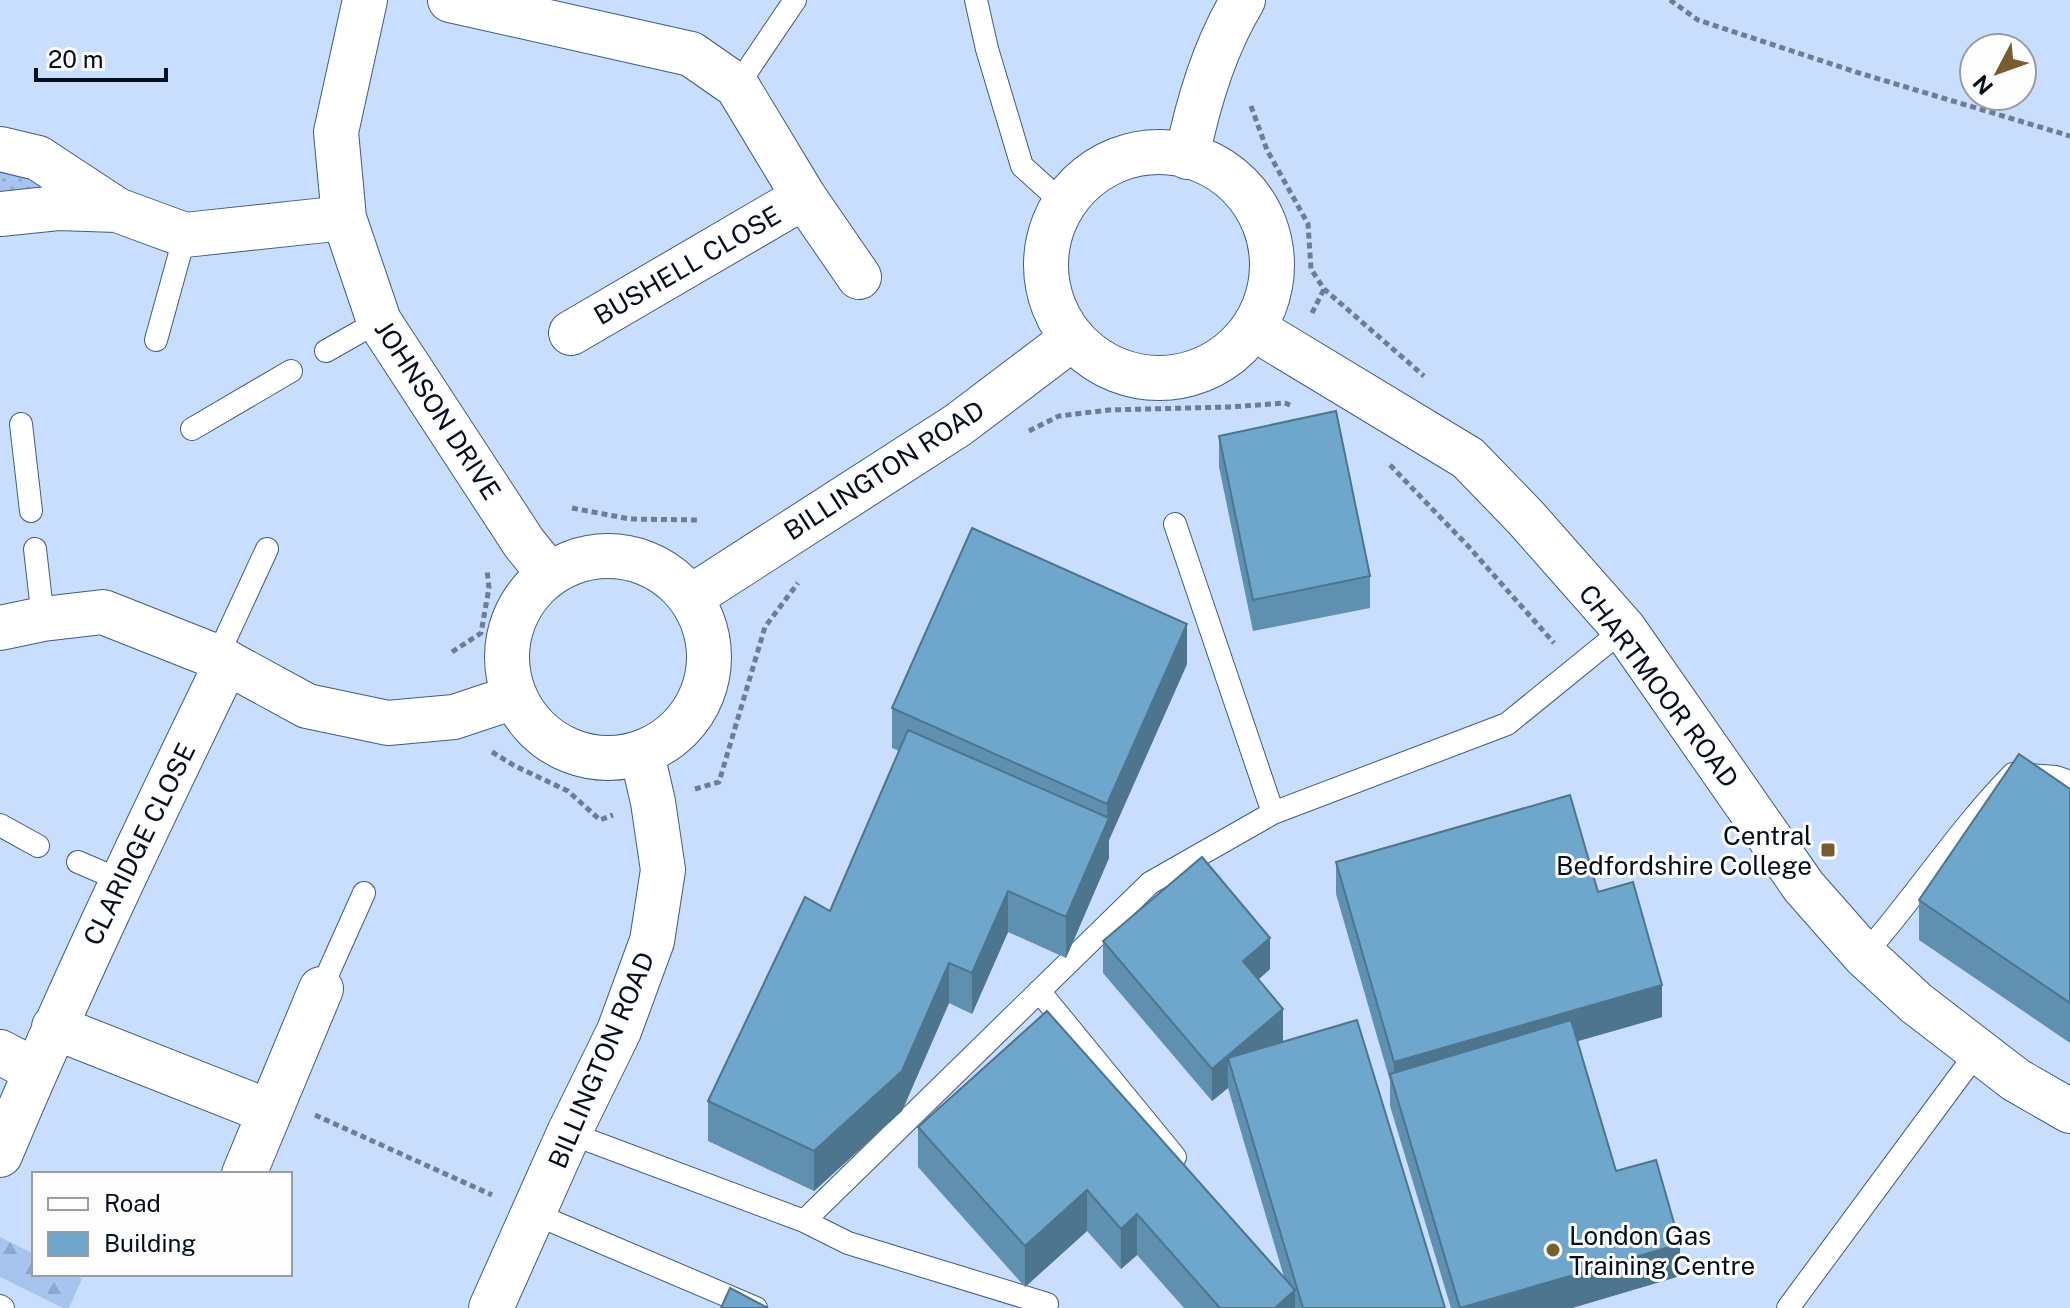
<svg xmlns="http://www.w3.org/2000/svg" width="2070" height="1308" viewBox="0 0 2070 1308" font-family="'Public Sans',sans-serif">
	<style>
		.grass { fill: url(#grass-dots) }
		.forest { fill: url(#forest-firs) }
		.lines { fill: none; stroke-linecap: round; stroke-linejoin: round }
		.service-casing { stroke: #3d5c87; stroke-width: 24 }
		.minor-casing { stroke: #3d5c87; stroke-width: 46 }
		.tertiary-casing { stroke: #3d5c87; stroke-width: 46 }
		.path { stroke: #6d7d95; stroke-width: 5; stroke-dasharray: 6 4; stroke-linecap: butt }
		.service { stroke: #fff; stroke-width: 22 }
		.minor { stroke: #fff; stroke-width: 44 }
		.tertiary { stroke: #fff; stroke-width: 44 }
		.wall { fill: #5f90af }
		.shaded-wall { fill: #4d758e }
		.building { fill: #6ea7cb; stroke: #4d758e; stroke-width: 2 }
		.poi-dot { fill: #795c30; stroke: #fdfdfd; stroke-width: 3 }
		.labels { text-anchor: middle; dominant-baseline: central; stroke-width: 6; stroke-linejoin: round; paint-order: stroke }
		.street-label { font-size: 26px; fill: #030d1e; stroke: #fdfdfd }
		.poi-label { font-size: 26px; fill: #030d1e; stroke: #fdfdfd; text-anchor: end }
	</style>
	<defs>
		<pattern id="grass-dots" width="8" height="8" patternUnits="userSpaceOnUse" patternTransform="scale(2)"><rect width="8" height="8" fill="#a7c4ee"/><path d="M2 2h.1M6 6h.1" fill="none" stroke="#8ea7cc" stroke-width="1.8" stroke-linecap="round"/></pattern>
		<pattern id="forest-firs" width="22" height="20" patternUnits="userSpaceOnUse" patternTransform="scale(2)"><rect width="22" height="20" fill="#a7c4ee"/><path d="M5 1l3.5 6h-7zM16 11l3.5 6h-7z" fill="#8ea7cc"/></pattern>
	</defs>
	<rect width="100%" height="100%" fill="#c9defc"/>
	<path class="grass" d="M 0,168 L 51,186 L 0,195 Z"/>
	<path class="forest" d="M 0,1237 L 34,1254 L 34,1274 L 73,1274 L 82,1279 L 69,1308 L 63,1308 L 0,1277 Z"/>
	<g class="lines">
		<g class="service-casing">
			<path id="service" d="M 976,0 L 987,49 L 1022,166 L 1064,204
				M 737,86 L 795,0
				M 156,340 L 185,235
				M 326,351 L 379,321
				M 21,424 L 31,511
				M 192,429 L 291,371
				M 1175,524 L 1273,813
				M 35,549 L 43,619
				M 217,657 L 267,549
				M 0,825 L 38,846
				M 78,862 L 120,880
				M 1864,955 C 1916,896 1958,830 2013,774 L 2056,777 L 2070,782
				M 321,989 L 364,893
				M 1039,991 L 1175,1157
				M 569,1133 L 804,1221 L 1150,883 L 1273,813 L 1507,724 L 1624,629
				M 535,1214 L 756,1308
				M 804,1221 L 848,1243 L 1047,1304
				M 0,1306 L 3,1308
				M 1788,1308 L 1978,1051"/>
		</g>
		<g class="minor-casing">
			<path id="minor" d="M 365,0 L 336,132 L 344,218 L 379,321 L 524,543 L 549,574
				M 450,0 L 691,54 L 737,86 L 804,197 L 859,277
				M 0,149 L 38,158 L 117,210 L 185,235 L 344,218
				M 0,214 L 58,208 L 117,210
				M 571,333 L 804,197
				M 0,628 L 43,619 L 103,612 L 217,657 L 307,706 L 388,723 L 454,717 L 514,697
				M 54,1027 L 270,1112
				M 0,1052 L 36,1071
				M 0,1155 C 70,988 148,825 227,662
				M 244,1174 L 321,989"/>
		</g>
		<g class="tertiary-casing">
			<path id="tertiary" d="M1046 265a113 113 0 1 1 226 0a113 113 0 1 1-226 0Z
				M 1187,157 C 1198,102 1214,48 1243,0
				M 1253,328 L 1468,458 L 1526,518 L 1624,629 L 1804,887 L 1864,955 L 1916,1003 L 2016,1080 L 2070,1111
				M507 657a101 101 0 1 1 202 0a101 101 0 1 1-202 0Z
				M 691,597 L 958,425 L 1073,338
				M 491,1308 L 569,1133 L 619,1031 L 652,941 L 663,870 L 653,802 L 642,754"/>
		</g>
		<path class="path" d="M 1670,0 L 1698,20 L 1859,73 L 2070,136
			M 1251,106 L 1267,150 L 1308,224 L 1311,269 L 1324,289 L 1424,376
			M 1312,313 L 1324,289
			M 1029,431 L 1059,416 L 1109,410 L 1229,407 L 1285,403 L 1290,405
			M 1390,465 L 1468,546 L 1554,643
			M 572,508 L 630,519 L 697,520
			M 452,652 L 481,633 L 489,588 L 487,570
			M 492,752 L 515,766 L 568,791 L 600,820 L 613,815
			M 695,789 L 719,782 L 765,627 L 798,583
			M 315,1115 L 492,1195"/>
		<use href="#service" class="service"/>
		<use href="#minor" class="minor"/>
		<use href="#tertiary" class="tertiary"/>
	</g>
	<path class="wall" d="M 1219,436 L 1370,576 L 1370,608 L 1253,631 L 1219,467 Z
		M 1187,664 L 1109,840 L 1109,858 L 1066,958 L 1008,932 L 972,1014 L 949,1003 L 902,1111 L 814,1191 L 708,1141 L 708,1101 L 830,911 L 899,751 L 892,748 L 892,708 Z
		M 2070,789 L 2070,1043 L 1919,940 L 1919,900 Z
		M 1336,862 L 1598,892 L 1662,1017 L 1578,1041 L 1616,1171 L 1680,1276 L 1572,1308 L 1451,1308 L 1390,1106 L 1390,1081 L 1336,894 Z
		M 1103,941 L 1270,969 L 1258,980 L 1283,1041 L 1282,1042 L 1445,1308 L 1184,1308 L 1137,1255 L 1121,1269 L 1087,1231 L 1025,1287 L 918,1167 L 918,1127 L 1047,1011 L 1284,1277 L 1228,1088 L 1212,1101 L 1103,973 Z"/>
	<path class="shaded-wall" d="M 1187,624 L 1187,664 L 1109,840 L 1109,858 L 1066,958 L 1066,917 L 1107,821 L 1107,804 Z
		M 1008,891 L 1008,932 L 972,1014 L 972,973 Z
		M 1270,938 L 1270,969 L 1243,993 L 1243,961 Z
		M 949,963 L 949,1003 L 902,1111 L 814,1191 L 814,1151 Z
		M 1662,985 L 1662,1017 L 1396,1093 L 1394,1086 L 1394,1062 Z
		M 1283,1009 L 1283,1041 L 1235,1082 L 1228,1058 L 1228,1088 L 1212,1101 L 1212,1069 Z
		M 1087,1190 L 1087,1231 L 1025,1287 L 1025,1246 Z
		M 1137,1214 L 1137,1255 L 1121,1269 L 1121,1229 Z
		M 1680,1244 L 1680,1276 L 1572,1308 L 1464,1308 Z
		M 1295,1290 L 1295,1308 L 1275,1308 Z"/>
	<path class="building" d="M 1336,411 L 1370,576 L 1253,600 L 1219,436 Z
		M 972,528 L 1187,624 L 1107,804 L 892,708 Z
		M 908,730 L 1109,818 L 1066,917 L 1008,891 L 972,973 L 949,963 L 902,1071 L 814,1151 L 708,1101 L 805,897 L 830,911 Z
		M 2019,754 L 2070,789 L 2070,1003 L 1919,900 Z
		M 1570,795 L 1598,892 L 1633,882 L 1662,985 L 1394,1062 L 1336,862 Z
		M 1202,857 L 1270,938 L 1243,961 L 1283,1009 L 1212,1069 L 1103,941 Z
		M 1047,1011 L 1295,1290 L 1275,1308 L 1220,1308 L 1137,1214 L 1121,1229 L 1087,1190 L 1025,1246 L 918,1127 Z
		M 1357,1020 L 1445,1308 L 1303,1308 L 1228,1058 Z
		M 1571,1020 L 1616,1171 L 1656,1160 L 1680,1244 L 1460,1308 L 1390,1074 Z
		M 730,1288 L 768,1308 L 721,1308 Z"/>
	<g class="poi-dot">
		<rect x="1820" y="842" width="16" height="16" rx="4"/>
		<circle cx="1553" cy="1250" r="8"/>
	</g>
	<g class="labels">
		<g class="street-label">
			<text transform="translate(687 265) rotate(-30)">BUSHELL CLOSE</text>
			<text transform="translate(438 410) rotate(57)">JOHNSON DRIVE</text>
			<text transform="translate(884 470) rotate(-33)">BILLINGTON ROAD</text>
			<text transform="translate(1659 686) rotate(53)">CHARTMOOR ROAD</text>
			<text transform="translate(139 844) rotate(-64)">CLARIDGE CLOSE</text>
			<text transform="translate(601 1060) rotate(-67)">BILLINGTON ROAD</text>
		</g>
		<g class="poi-label">
			<text x="1812" y="835">Central<tspan x="1812" dy="30">Bedfordshire College</tspan></text>
			<text x="1569" y="1235" text-anchor="start">London Gas<tspan x="1569" dy="30">Training Centre</tspan></text>
		</g>
	</g>
	<rect x="32" y="1172" width="260" height="104" fill="#fdfdfd" stroke="#999da4" stroke-width="2"/>
	<rect x="48" y="1198" width="40" height="12" fill="#ffffff" stroke="#999da4" stroke-width="2"/>
	<text x="104" y="1212" font-size="24" fill="#030d1e">Road</text>
	<rect x="48" y="1232" width="40" height="24" fill="#6ea7cb" stroke="#999da4" stroke-width="2"/>
	<text x="104" y="1252" font-size="24" fill="#030d1e">Building</text>
	<g transform="translate(1998 72) rotate(229)"><circle r="38" fill="#fdfdfd" stroke="#999da4" stroke-width="2"/>
	<path d="M0-6L14 30L0 20L-14 30Z" fill="#795c30"/>
	<text y="-12" font-size="22" font-weight="bold" text-anchor="middle" fill="#030d1e">N</text>
	</g>
	<path d="M36 68v12h130v-12" fill="none" stroke="#030d1e" stroke-width="4"/>
	<text x="48" y="68" font-size="24" fill="#030d1e" stroke="#fdfdfd" stroke-width="6" paint-order="stroke">20 m</text>
</svg>
